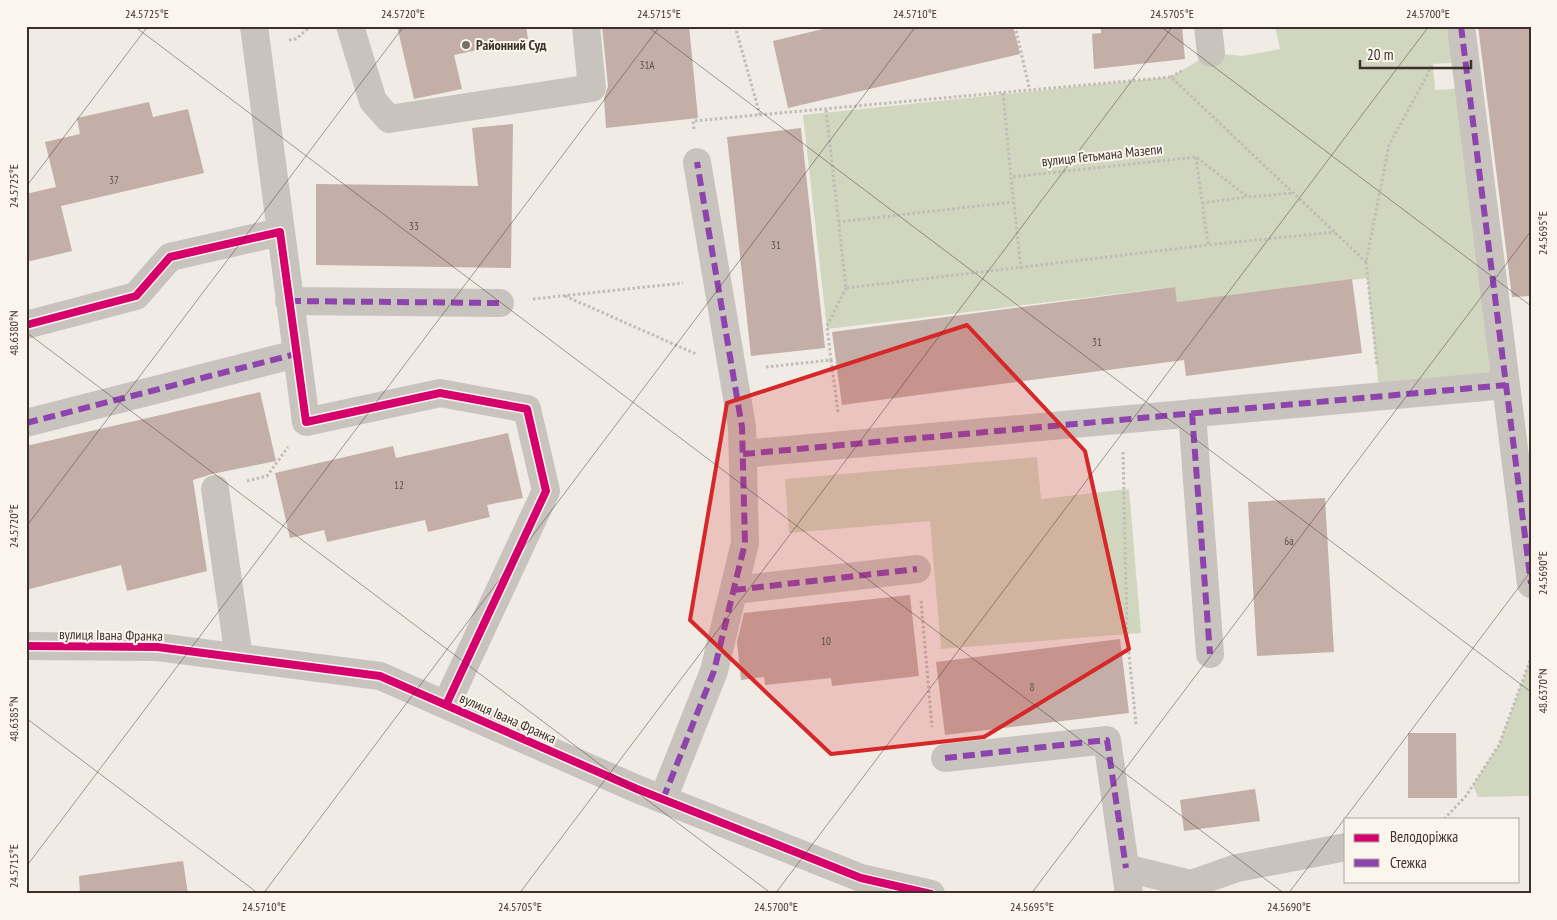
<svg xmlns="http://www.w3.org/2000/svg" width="1557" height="920" viewBox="0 0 1557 920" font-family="'PT Sans Narrow',sans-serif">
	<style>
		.green { fill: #d1d6bf }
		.building { fill: #c3afa7 }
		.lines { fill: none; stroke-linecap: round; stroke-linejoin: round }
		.path { stroke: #c2bbb6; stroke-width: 3; stroke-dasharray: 2.5 2.5; stroke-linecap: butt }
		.minor { stroke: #c9c3be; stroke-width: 28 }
		.quiet { stroke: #8e44ad; stroke-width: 6; stroke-dasharray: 12 6; stroke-linecap: butt }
		.cycleway-casing { stroke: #fbf5ee; stroke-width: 11 }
		.cycleway { stroke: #d6006c; stroke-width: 8 }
		.marked { fill: #d62828; fill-opacity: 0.2; stroke: #d62828; stroke-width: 4; stroke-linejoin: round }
		.ticks { fill: none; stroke: #3b302b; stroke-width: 1; stroke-opacity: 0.45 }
		.poi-dot { fill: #7a716c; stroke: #fbf5ee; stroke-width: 2 }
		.labels { text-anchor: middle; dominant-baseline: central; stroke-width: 4; stroke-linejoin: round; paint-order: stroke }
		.number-label { font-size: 11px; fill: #5d504a }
		.poi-label { font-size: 14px; font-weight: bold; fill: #3b302b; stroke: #fbf5ee; text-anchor: start }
		.street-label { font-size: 14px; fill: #3b302b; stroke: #fbf5ee }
		.neatline { fill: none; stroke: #3b302b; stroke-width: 2 }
		.ticks-label { font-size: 12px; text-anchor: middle; fill: #3b302b }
	</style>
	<rect width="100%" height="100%" fill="#f0ebe5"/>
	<path class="green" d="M 1275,26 L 1461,26 L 1465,62 L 1433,64 L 1435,90 L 1468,88 L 1506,385 L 1380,397 L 1367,278 L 1177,302 L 1174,287 L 827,329 L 803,115 L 1171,77 L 1211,53 L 1243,56 L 1280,49 Z
		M 1037,457 L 1041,499 L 1129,489 L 1141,633 L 941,649 L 930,521 L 789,533 L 785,479 Z
		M 1531,658 L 1531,796 L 1478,797 L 1473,785 L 1499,745 Z"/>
	<path class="building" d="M 397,26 L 526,26 L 528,39 L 454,55 L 462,89 L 414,99 Z
		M 602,26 L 689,26 L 698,118 L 606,128 L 604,98 L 608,86 Z
		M 835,26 L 1013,26 L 1020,54 L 788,108 L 773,41 Z
		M 1136,26 L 1182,26 L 1185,59 L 1094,69 L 1092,34 L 1101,33 L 1101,29 Z
		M 1478,26 L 1531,26 L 1531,296 L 1512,297 Z
		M 149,102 L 153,117 L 188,109 L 204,173 L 61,206 L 72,251 L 26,262 L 26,194 L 56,187 L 45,142 L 80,134 L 77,118 Z
		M 513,124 L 511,268 L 316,265 L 316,184 L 478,186 L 472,128 Z
		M 801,128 L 825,348 L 751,356 L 727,137 Z
		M 1352,279 L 1362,353 L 1186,376 L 1184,360 L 842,405 L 832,332 L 1175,287 L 1177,302 Z
		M 260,392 L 276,461 L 212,474 L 193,480 L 207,571 L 127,591 L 121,565 L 26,590 L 26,446 Z
		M 508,433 L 523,498 L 487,505 L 490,517 L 428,532 L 425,520 L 327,542 L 324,530 L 290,538 L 275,473 L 393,446 L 396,458 Z
		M 1325,498 L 1334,652 L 1257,656 L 1248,502 Z
		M 910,595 L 919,676 L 832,686 L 831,678 L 765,685 L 764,677 L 741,680 L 737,642 L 744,613 Z
		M 1120,639 L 1129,713 L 945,735 L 936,662 Z
		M 1408,733 L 1456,733 L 1457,798 L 1408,798 Z
		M 1255,789 L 1260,821 L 1184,831 L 1180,800 Z
		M 183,861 L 188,894 L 80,894 L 79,876 Z"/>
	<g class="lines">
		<path class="path" d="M 735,26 L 760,115
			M 1015,26 L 1030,91
			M 289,40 L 296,39 L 311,26
			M 1171,77 L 1183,70
			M 1003,93 L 1011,177
			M 826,110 L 846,288 L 1208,245 L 1335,232
			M 694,129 L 693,121 L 1171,77 L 1366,262
			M 1196,157 L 1208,245
			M 1202,203 L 1247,197
			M 838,222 L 1013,202
			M 1021,269 L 1011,177 L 1196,157 L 1248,197 L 1293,193
			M 565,296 L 696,354
			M 533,299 L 683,283
			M 831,360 L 838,412
			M 1377,364 L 1366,262 L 1389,145 L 1432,66
			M 766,367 L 831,360 L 827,326 L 846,288
			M 1123,452 L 1127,634 L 1136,724
			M 247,481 L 267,476 L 288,447
			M 921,601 L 932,727
			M 1444,819 L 1466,796 L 1499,745 L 1531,658"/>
		<path class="minor" d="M 254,26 L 306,422 L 440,393 L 527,409 L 546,491 L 446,705
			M 350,26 L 373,101 L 389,119 L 592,88 L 586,26
			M 1208,26 L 1211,53
			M 1461,26 L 1531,584
			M 289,301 L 500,303
			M 26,325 L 136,296 L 170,257 L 280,232
			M 1192,413 L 1210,654
			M 26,423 L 296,354
			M 743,454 L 1506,385
			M 215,489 L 239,658
			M 734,590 L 917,569
			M 26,646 L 157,647 L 380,676 L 637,789 L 861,878 L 931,894
			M 945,758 L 1107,740 L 1129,894
			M 663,799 L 714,671 L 745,543 L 742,427 L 697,162
			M 1126,868 L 1191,884
			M 1182,894 L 1191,884 L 1237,868 L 1346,847"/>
		<path class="quiet" d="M 1461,26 L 1531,584
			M 289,301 L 500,303
			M 1192,413 L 1210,654
			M 26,423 L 296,354
			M 743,454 L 1506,385
			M 734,590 L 917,569
			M 945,758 L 1107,740 L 1126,868
			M 663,799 L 714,671 L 745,543 L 742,427 L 697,162"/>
		<g class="cycleway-casing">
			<path id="cycleway" d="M 26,325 L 136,296 L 170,257 L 280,232 L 306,422 L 440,393 L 527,409 L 546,491 L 446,705
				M 26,646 L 157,647 L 380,676 L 637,789 L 861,878 L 931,894"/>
		</g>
		<use href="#cycleway" class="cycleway"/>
	</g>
	<path class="marked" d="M 967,325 L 1085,451 L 1129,649 L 984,737 L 831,754 L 690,620 L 727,403 Z"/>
	<path class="ticks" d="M 134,26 L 1285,894M 647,26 L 1531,692M 1160,26 L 1531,306M 26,187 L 148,26M 26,332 L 772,894M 26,527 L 404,26M 26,718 L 259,894M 26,867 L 660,26M 263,894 L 916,26M 519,894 L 1173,26M 775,894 L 1429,26M 1031,894 L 1531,231M 1288,894 L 1531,571"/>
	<circle class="poi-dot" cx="466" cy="45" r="5"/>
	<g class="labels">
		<g class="number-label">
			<text x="647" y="65">31А</text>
			<text x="114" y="180">37</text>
			<text x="414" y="226">33</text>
			<text x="776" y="245">31</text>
			<text x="1097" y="342">31</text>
			<text x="399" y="485">12</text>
			<text x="1289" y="541">6а</text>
			<text x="826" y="641">10</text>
			<text x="1032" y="687">8</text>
		</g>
		<g class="poi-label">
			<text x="476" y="45">Районний Суд</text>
		</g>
		<g class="street-label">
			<text transform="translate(1102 155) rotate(-6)">вулиця Гетьмана Мазепи</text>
			<text transform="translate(111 635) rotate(1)">вулиця Івана Франка</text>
			<text transform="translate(508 718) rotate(24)">вулиця Івана Франка</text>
		</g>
	</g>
	<rect width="1557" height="920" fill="none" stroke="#fbf5ee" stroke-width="55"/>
	<rect x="1344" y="818" width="175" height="65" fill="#fbf5ee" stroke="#aea6a0"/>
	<rect x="1354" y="834" width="25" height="8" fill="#d6006c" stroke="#aea6a0"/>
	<text x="1390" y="842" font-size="15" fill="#3b302b">Велодоріжка</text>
	<rect x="1354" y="859" width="25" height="8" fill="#8e44ad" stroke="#aea6a0"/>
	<text x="1390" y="868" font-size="15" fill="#3b302b">Стежка</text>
	<path d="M1360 60v8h111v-8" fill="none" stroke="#3b302b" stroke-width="2.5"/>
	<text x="1367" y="60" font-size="15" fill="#3b302b" stroke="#fbf5ee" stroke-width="4" paint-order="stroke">20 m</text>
	<rect x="28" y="28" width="1502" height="864" class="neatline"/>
	<g class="ticks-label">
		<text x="147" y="18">24.5725°E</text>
		<text x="403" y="18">24.5720°E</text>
		<text x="659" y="18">24.5715°E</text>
		<text x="915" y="18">24.5710°E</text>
		<text x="1172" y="18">24.5705°E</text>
		<text x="1428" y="18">24.5700°E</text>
		<text transform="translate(14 186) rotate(-90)" y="4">24.5725°E</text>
		<text transform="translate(1543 233) rotate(-90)" y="4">24.5695°E</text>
		<text transform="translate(14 333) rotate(-90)" y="4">48.6380°N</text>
		<text transform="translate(14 526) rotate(-90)" y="4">24.5720°E</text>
		<text transform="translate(1543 573) rotate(-90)" y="4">24.5690°E</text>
		<text transform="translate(1543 691) rotate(-90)" y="4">48.6370°N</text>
		<text transform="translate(14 719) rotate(-90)" y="4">48.6385°N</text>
		<text transform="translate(14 866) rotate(-90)" y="4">24.5715°E</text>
		<text x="264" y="911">24.5710°E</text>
		<text x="520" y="911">24.5705°E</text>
		<text x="776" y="911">24.5700°E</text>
		<text x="1032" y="911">24.5695°E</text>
		<text x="1289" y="911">24.5690°E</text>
	</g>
</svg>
